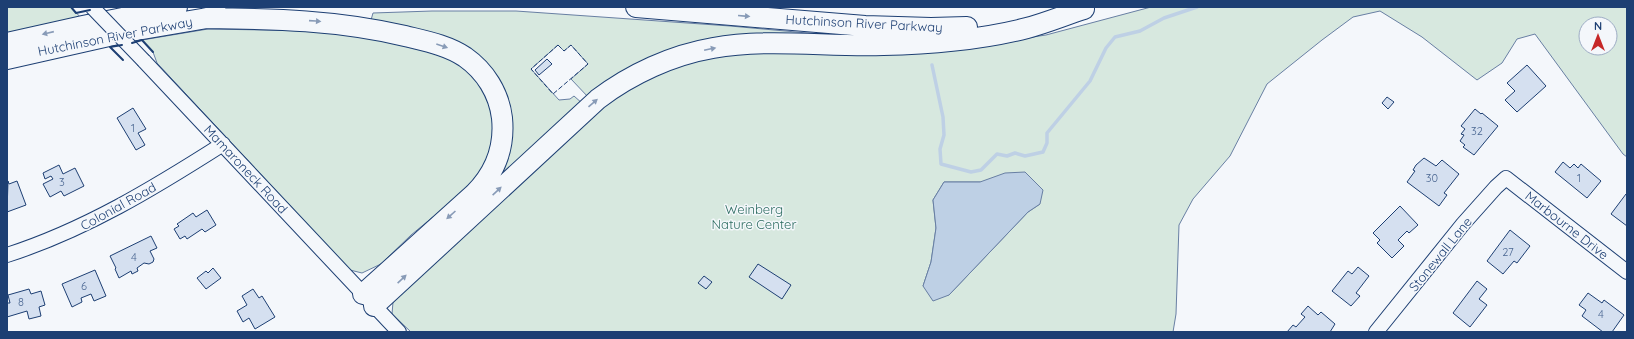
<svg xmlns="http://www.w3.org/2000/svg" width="1634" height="339" viewBox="0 0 1634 339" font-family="Quicksand,sans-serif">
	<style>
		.green { fill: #d7e8df; stroke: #687fa3; fill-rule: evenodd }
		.water { fill: #bed0e5; stroke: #687fa3 }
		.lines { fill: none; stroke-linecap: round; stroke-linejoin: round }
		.stream { stroke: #bed0e5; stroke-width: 3.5 }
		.building { fill: #d5e0f0; stroke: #1d3f73 }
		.minor-casing { stroke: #1d3f73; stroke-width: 16 }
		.highway-casing { stroke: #1d3f73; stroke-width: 22 }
		.minor { stroke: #f4f7fb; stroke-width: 14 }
		.highway { stroke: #f4f7fb; stroke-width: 20 }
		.minor-bridge-casing { stroke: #1d3f73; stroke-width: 16; stroke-linecap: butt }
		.minor-bridge { stroke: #f4f7fb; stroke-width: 14 }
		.fence { stroke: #1d3f73; stroke-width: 1; stroke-dasharray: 5 2; stroke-linecap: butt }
		.wall { stroke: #1d3f73; stroke-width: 2 }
		.oneway { fill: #889bb7 }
		.labels { text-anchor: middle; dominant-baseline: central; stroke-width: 3; stroke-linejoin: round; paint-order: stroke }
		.number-label { font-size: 11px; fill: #4b6792 }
		.street-label { font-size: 13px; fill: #1d3f73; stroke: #f4f7fb }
		.park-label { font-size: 13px; fill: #2c6c60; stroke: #f4f7fb }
	</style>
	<rect width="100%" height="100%" fill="#f4f7fb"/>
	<path class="green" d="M 7,7 L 71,7 L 82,19 L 7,33 Z
		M 1151,7 L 1627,7 L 1627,157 L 1623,154 L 1535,34 L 1517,39 L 1502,63 L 1477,80 L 1422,37 L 1380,11 L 1353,17 L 1322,40 L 1267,84 L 1230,156 L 1193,199 L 1179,225 L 1176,314 L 1173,332 L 411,332 L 392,314 L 393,302 L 586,116 L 663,69 L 701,59 L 748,52 L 972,46 L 1046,35 ZM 1586,24 L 1610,24 L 1610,48 L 1586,48 ZM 944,182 L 980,182 L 1040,204 L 1028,212 L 949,295 L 923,286 L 931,262 L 936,228 L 933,200 Z
		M 432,11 L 516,11 L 730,26 L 829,35 L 761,38 L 589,98 L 571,79 L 588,64 L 571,45 L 564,51 L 558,45 L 531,69 L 559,100 L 570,99 L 574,96 L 583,104 L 504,177 L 499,175 L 501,85 L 371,20 L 373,13 Z
		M 208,29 L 322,31 L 405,44 L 467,65 L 490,94 L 496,127 L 492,155 L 472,185 L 411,235 L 381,264 L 362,273 L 350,270 L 157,63 L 153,52 L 142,40 Z"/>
	<path class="water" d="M 1025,172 L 1043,190 L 1040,204 L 1028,212 L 949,295 L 933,301 L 923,286 L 931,262 L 936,228 L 933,200 L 944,182 L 980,182 L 1005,173 Z"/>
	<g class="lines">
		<path class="stream" d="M 932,65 L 943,117 L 944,135 L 940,149 L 941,164 L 971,172 L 981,170 L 997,154 L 1007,156 L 1015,153 L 1025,156 L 1043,152 L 1047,143 L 1047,133 L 1090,81 L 1106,48 L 1115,37 L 1140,31 L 1164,18 L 1197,7"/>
	</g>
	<path class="building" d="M 547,59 L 552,64 L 539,75 L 535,70 Z
		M 1527,65 L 1546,86 L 1517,112 L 1505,100 L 1515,91 L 1507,83 Z
		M 1387,97 L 1394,102 L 1388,109 L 1382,103 Z
		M 133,108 L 146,129 L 138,133 L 145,145 L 136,150 L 117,118 Z
		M 1475,109 L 1481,114 L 1482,113 L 1498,126 L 1474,155 L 1463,147 L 1465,145 L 1460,141 L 1464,135 L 1461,134 L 1465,129 L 1461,126 Z
		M 1424,158 L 1436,166 L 1442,160 L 1459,174 L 1444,193 L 1447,195 L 1439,206 L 1407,182 L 1415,171 L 1413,170 L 1416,165 Z
		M 1563,162 L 1570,168 L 1574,164 L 1578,168 L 1581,164 L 1601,181 L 1587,198 L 1555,172 Z
		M 59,165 L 63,174 L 75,168 L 84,186 L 64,196 L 61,191 L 50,197 L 43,184 L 53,179 L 51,176 L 45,179 L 43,173 Z
		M 8,181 L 9,184 L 17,181 L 26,205 L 7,212 Z
		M 1626,194 L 1627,194 L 1627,226 L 1611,214 Z
		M 1400,206 L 1418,225 L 1409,233 L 1407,231 L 1398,240 L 1404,246 L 1392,258 L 1377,243 L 1380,240 L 1373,233 Z
		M 207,210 L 216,225 L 205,232 L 202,229 L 187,239 L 185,236 L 180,239 L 174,229 L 179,226 L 177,224 L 193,213 L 196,217 Z
		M 1510,230 L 1530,246 L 1517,263 L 1514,261 L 1503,274 L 1487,261 Z
		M 151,236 L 157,248 L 150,251 L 154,259 L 153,262 L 149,264 L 144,263 L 137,268 L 138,271 L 132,274 L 131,271 L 119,278 L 115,269 L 116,268 L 110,256 Z
		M 758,264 L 791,285 L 782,299 L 749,277 Z
		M 1358,267 L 1369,276 L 1356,293 L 1360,296 L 1351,306 L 1332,291 L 1348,271 L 1352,274 Z
		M 213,268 L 221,278 L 206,289 L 197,278 L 206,271 L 208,273 Z
		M 95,270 L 106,296 L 94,301 L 91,294 L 81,298 L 82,302 L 72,307 L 62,284 Z
		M 704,276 L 712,282 L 706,289 L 698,283 Z
		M 1477,281 L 1487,289 L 1479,299 L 1487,305 L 1470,327 L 1453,313 Z
		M 29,289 L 31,294 L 41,291 L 45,305 L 39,307 L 41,316 L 29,319 L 27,311 L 7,317 L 7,303 L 10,303 L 8,295 Z
		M 253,289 L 259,298 L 262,296 L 275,317 L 255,329 L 249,318 L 243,322 L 237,311 L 247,305 L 242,296 Z
		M 1588,293 L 1602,303 L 1604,300 L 1624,315 L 1612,332 L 1603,332 L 1582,316 L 1586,310 L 1579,305 Z
		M 1308,306 L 1318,315 L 1321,312 L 1335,324 L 1330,332 L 1287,332 L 1293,325 L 1296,327 L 1305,317 L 1301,314 Z"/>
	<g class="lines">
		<g class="minor-casing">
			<path id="minor" d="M 144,61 L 399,332
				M 7,255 C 85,230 154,188 223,144
				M 1376,332 L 1463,224 L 1496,187 L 1506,178 L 1627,272"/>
		</g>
		<g class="highway-casing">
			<path id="highway" d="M 636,7 L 865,26 L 931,28 L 967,27
				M 206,18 C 275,19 337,20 405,36 C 425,41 447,45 465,57 C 485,71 499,93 502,118 C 505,148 495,173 474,194 L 363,294
				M 7,43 L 83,26 L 177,7
				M 7,59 L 131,31 L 219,16
				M 374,306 L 598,99 C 631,74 672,55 713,48 C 768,38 827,47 883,45 C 931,44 980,40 1027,28 C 1046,23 1065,15 1084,9"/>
		</g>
		<use href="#minor" class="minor"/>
		<use href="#highway" class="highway"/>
		<g class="minor-bridge-casing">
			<path id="minor-bridge" d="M 92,7 L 144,61"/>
		</g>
		<use href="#minor-bridge" class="minor-bridge"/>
		<path class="fence" d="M 558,45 L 564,51 L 571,45 L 588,64 L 553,94 L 531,69 Z"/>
		<path class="wall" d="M 71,7 L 76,13 L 90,10
			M 132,43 L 142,40 L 153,52
			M 122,45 L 110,47 L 123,60"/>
	</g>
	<defs><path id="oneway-solid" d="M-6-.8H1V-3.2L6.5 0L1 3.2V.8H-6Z"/></defs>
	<g class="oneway">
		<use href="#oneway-solid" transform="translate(744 16) rotate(5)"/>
		<use href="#oneway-solid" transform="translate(315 21) rotate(4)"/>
		<use href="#oneway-solid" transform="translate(48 33) rotate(167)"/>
		<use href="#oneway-solid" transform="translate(442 46) rotate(19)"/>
		<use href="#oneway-solid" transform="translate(710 49) rotate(-12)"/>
		<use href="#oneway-solid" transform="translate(593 103) rotate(-41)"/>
		<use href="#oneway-solid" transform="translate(497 191) rotate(-43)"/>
		<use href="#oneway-solid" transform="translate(451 215) rotate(138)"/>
		<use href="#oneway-solid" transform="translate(402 279) rotate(-43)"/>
	</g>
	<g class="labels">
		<g class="number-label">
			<text x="133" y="128">1</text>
			<text x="1477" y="131">32</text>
			<text x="1432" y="178">30</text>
			<text x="1579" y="178">1</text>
			<text x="62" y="182">3</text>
			<text x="1508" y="252">27</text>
			<text x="134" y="257">4</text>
			<text x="84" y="286">6</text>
			<text x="21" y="302">8</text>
			<text x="1601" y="314">4</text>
		</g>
		<g class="street-label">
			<text transform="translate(864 23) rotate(3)">Hutchinson River Parkway</text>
			<text transform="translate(115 36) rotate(-11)">Hutchinson River Parkway</text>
			<text transform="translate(246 169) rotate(47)">Mamaroneck Road</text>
			<text transform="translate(118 206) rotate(-29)">Colonial Road</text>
			<text transform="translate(1567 225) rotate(38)">Marbourne Drive</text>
			<text transform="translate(1440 254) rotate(-51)">Stonewall Lane</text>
		</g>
		<g class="park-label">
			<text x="754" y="209">Weinberg<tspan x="754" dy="15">Nature Center</tspan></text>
		</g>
	</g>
	<rect width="1634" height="339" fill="none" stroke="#1d3f73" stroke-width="16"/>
	<g transform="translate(1598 36)"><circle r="19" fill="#f4f7fb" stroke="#9eadc5"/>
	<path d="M0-3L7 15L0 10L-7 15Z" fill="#c62828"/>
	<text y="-6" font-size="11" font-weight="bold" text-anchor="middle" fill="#1d3f73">N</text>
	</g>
</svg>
